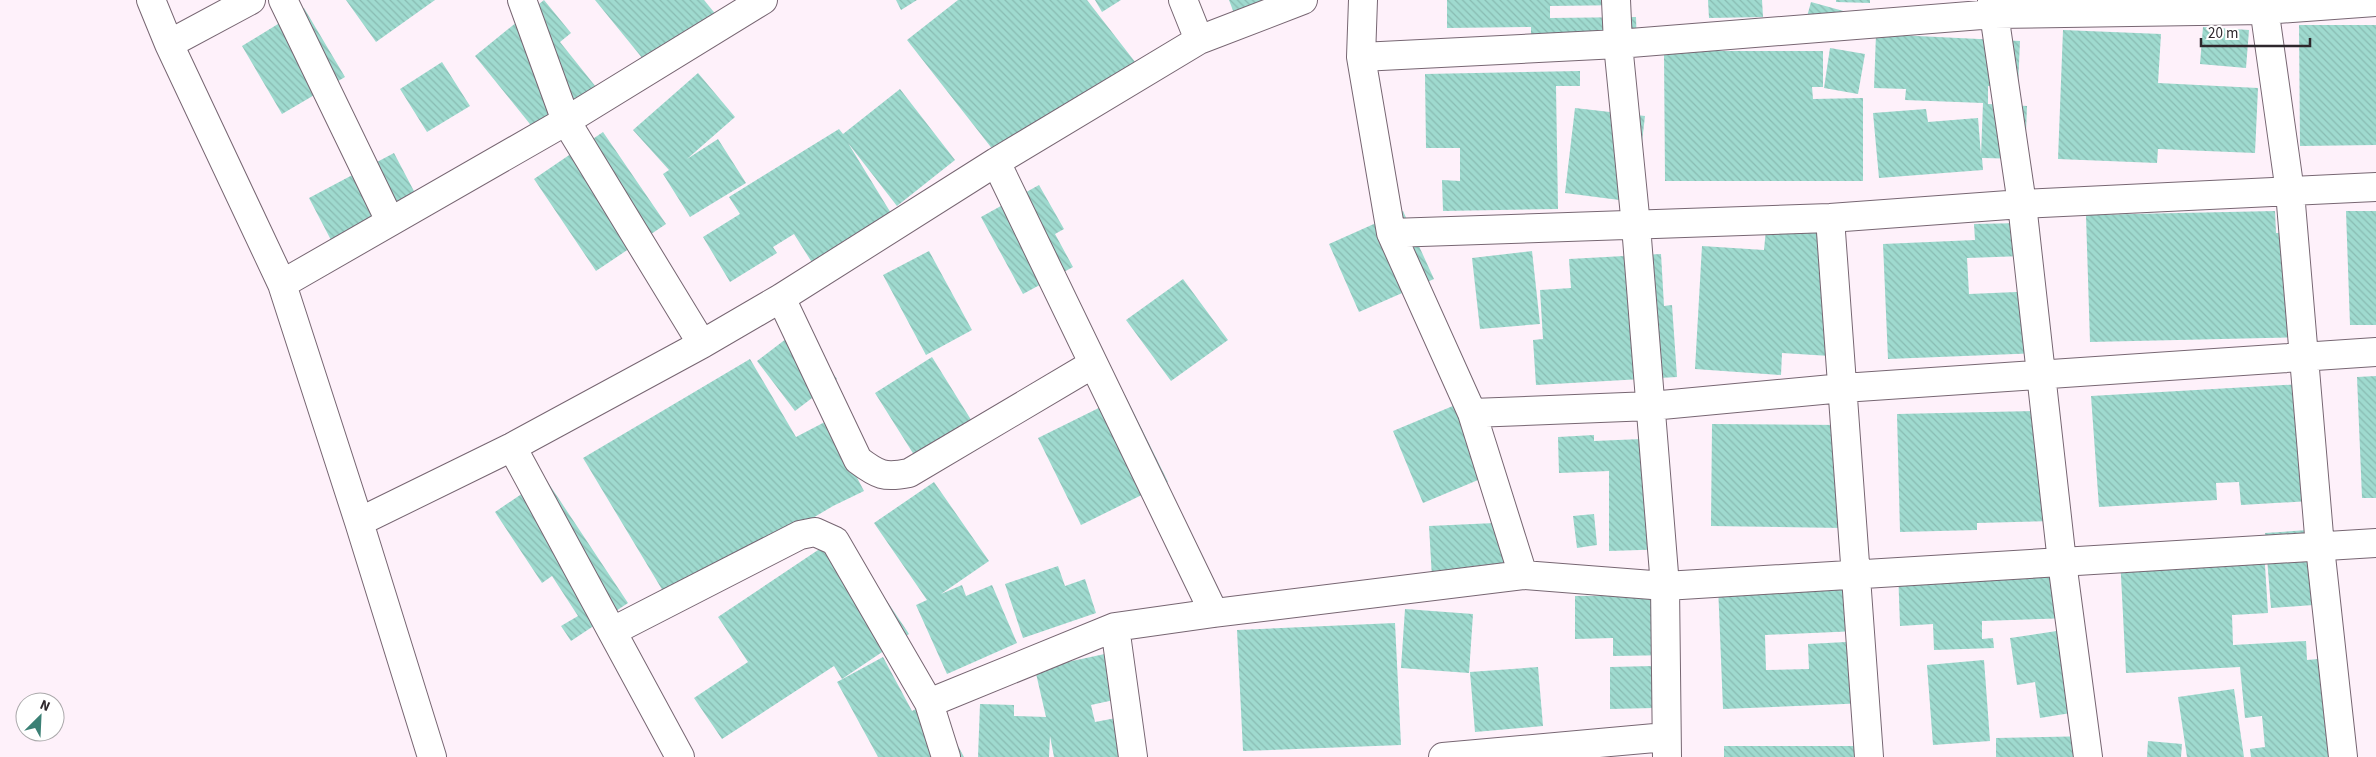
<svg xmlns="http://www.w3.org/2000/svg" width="2376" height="757" viewBox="0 0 2376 757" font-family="'Source Sans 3',sans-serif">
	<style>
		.building { fill: url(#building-back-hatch) }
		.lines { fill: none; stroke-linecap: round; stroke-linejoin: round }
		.street-casing { stroke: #776672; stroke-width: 30 }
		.street { stroke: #fff; stroke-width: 28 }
	</style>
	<defs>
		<pattern id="building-back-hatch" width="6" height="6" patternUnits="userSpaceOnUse" patternTransform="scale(1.25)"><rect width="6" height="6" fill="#9fdacf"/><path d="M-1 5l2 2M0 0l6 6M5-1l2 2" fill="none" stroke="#89bbb2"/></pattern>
	</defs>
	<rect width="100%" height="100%" fill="#fef1fa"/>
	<path class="building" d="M 346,0 L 435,0 L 376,42 Z
		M 544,0 L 571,33 L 560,42 L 596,87 L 538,134 L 475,56 Z
		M 595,0 L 704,0 L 722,22 L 656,75 Z
		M 896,0 L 917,0 L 901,10 Z
		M 958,0 L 1087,0 L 1139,67 L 1008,169 L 907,40 Z
		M 1095,0 L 1121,0 L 1102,12 Z
		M 1229,0 L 1275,0 L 1235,16 Z
		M 1447,0 L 1630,0 L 1630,5 L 1550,6 L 1550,18 L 1636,17 L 1637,49 L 1531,50 L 1531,27 L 1447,28 Z
		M 1708,0 L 1762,0 L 1763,17 L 1709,18 Z
		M 1836,0 L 1870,0 L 1870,3 L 1836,2 Z
		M 1811,2 L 1847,12 L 1805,24 Z
		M 304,8 L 345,77 L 282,114 L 242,46 Z
		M 2299,25 L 2376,25 L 2376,145 L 2300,146 Z
		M 2203,27 L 2249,30 L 2246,68 L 2200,64 Z
		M 2063,30 L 2161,34 L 2158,83 L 2258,88 L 2255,153 L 2158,149 L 2157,163 L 2058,159 Z
		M 1876,34 L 2020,41 L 2018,87 L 1988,86 L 1988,104 L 2027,106 L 2025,159 L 1982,158 L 1983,170 L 1879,178 L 1873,113 L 1926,109 L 1928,122 L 1978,118 L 1981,155 L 1983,103 L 1905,100 L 1906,89 L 1874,88 Z
		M 1830,48 L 1865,54 L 1858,94 L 1824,88 Z
		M 1664,51 L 1823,51 L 1823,87 L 1812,87 L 1813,99 L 1863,98 L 1863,181 L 1665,181 Z
		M 442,62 L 470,106 L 427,132 L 400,89 Z
		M 1580,71 L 1580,86 L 1556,86 L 1558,209 L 1443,211 L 1442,180 L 1460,181 L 1460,148 L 1426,148 L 1425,74 Z
		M 698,73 L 735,117 L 687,159 L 718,139 L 746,183 L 690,217 L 663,174 L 669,170 L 633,130 Z
		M 900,89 L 955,160 L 897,206 L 848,143 L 897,223 L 818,272 L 794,234 L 773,247 L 777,253 L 730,282 L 703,237 L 740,214 L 729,197 L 839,129 L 843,134 Z
		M 1575,108 L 1645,116 L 1635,202 L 1565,193 Z
		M 603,132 L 666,224 L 596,271 L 534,179 Z
		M 394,153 L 426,214 L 353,252 L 343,233 L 331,240 L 309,198 Z
		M 1039,185 L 1064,229 L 1055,234 L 1073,267 L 1023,294 L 981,217 Z
		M 1403,211 L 1434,279 L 1359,312 L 1329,244 Z
		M 2275,211 L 2276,233 L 2307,233 L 2310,337 L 2090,342 L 2086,215 Z
		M 2346,211 L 2376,211 L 2376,325 L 2350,325 Z
		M 2022,223 L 2023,256 L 1967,258 L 1969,294 L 2040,291 L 2043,353 L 1888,359 L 1883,244 L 1975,240 L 1974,224 Z
		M 1766,229 L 1844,234 L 1846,357 L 1782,353 L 1781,375 L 1695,369 L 1702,246 L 1764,250 Z
		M 929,251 L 972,330 L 926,355 L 883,275 Z
		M 1532,251 L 1540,324 L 1480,329 L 1472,258 Z
		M 1661,254 L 1664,306 L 1672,305 L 1677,377 L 1536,385 L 1533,340 L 1543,339 L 1540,290 L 1571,288 L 1569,259 Z
		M 1183,279 L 1228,340 L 1171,381 L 1126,320 Z
		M 799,329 L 837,379 L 795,411 L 757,361 Z
		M 932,357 L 973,423 L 916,458 L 875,393 Z
		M 750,359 L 796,437 L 844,412 L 853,470 L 864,491 L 833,506 L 698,586 L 675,611 L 583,458 Z
		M 2376,376 L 2376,498 L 2362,498 L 2357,377 Z
		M 2320,383 L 2328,500 L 2241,505 L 2239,482 L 2216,483 L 2217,500 L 2099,507 L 2091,396 Z
		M 1125,395 L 1168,482 L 1081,525 L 1038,438 Z
		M 1472,398 L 1502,470 L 1423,503 L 1393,431 Z
		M 2035,411 L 2037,462 L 2054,462 L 2056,521 L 1977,523 L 1977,530 L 1900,532 L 1897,414 Z
		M 1712,424 L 1841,425 L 1844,528 L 1711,526 Z
		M 1594,435 L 1594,441 L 1666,438 L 1671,549 L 1609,551 L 1609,471 L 1559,473 L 1558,437 Z
		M 545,478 L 628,603 L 571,641 L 561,626 L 578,616 L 552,576 L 542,583 L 495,512 Z
		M 934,482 L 989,561 L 941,594 L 962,585 L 966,596 L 992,585 L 1017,643 L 947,674 L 916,605 L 927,600 L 874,523 Z
		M 1594,514 L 1597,545 L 1577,548 L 1573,516 Z
		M 1517,522 L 1519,574 L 1432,578 L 1429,526 Z
		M 2322,529 L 2327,604 L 2271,608 L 2265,533 Z
		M 842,534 L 909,634 L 842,679 L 834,666 L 722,739 L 694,698 L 748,662 L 718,617 Z
		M 2264,550 L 2268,613 L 2232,615 L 2233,645 L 2306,641 L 2307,660 L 2340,657 L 2350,757 L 2251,757 L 2250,749 L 2265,747 L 2262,716 L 2245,718 L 2240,667 L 2126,673 L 2120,557 Z
		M 2069,564 L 2071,618 L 1982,621 L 1982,639 L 1993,638 L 1994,648 L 1934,650 L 1933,624 L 1900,626 L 1898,569 Z
		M 1058,566 L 1065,586 L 1085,579 L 1096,613 L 1023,638 L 1005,584 Z
		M 1856,580 L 1858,631 L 1765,635 L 1766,670 L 1809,669 L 1808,644 L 1865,641 L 1868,703 L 1723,709 L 1718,585 Z
		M 1674,595 L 1675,655 L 1613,656 L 1613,638 L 1575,639 L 1575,596 Z
		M 1405,609 L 1473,614 L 1469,673 L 1401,668 Z
		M 1395,623 L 1401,745 L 1243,751 L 1237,630 Z
		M 2070,629 L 2083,711 L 2040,718 L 2035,682 L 2017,685 L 2010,638 Z
		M 1114,652 L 1123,698 L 1091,705 L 1095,722 L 1132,715 L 1141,757 L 1054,757 L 1050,736 L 1049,757 L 978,757 L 980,704 L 1014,705 L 1014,716 L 1046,717 L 1035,669 Z
		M 883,657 L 912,711 L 933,700 L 964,757 L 878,757 L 837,682 Z
		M 1984,660 L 1990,741 L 1933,745 L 1927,665 Z
		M 1653,666 L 1654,708 L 1610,709 L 1610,667 Z
		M 1538,667 L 1543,726 L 1475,732 L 1470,672 Z
		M 2234,689 L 2244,757 L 2187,757 L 2178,697 Z
		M 2095,736 L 2095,757 L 1996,757 L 1996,738 Z
		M 2148,741 L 2182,744 L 2181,757 L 2147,757 Z
		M 1724,746 L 1870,746 L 1870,757 L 1724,757 Z"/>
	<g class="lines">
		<g class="street-casing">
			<path id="street" d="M 151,0 L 169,44 L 282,284 L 359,522 L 432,757
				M 283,0 L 390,221
				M 522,0 L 566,121 L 702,344
				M 1183,0 L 1199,40
				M 1363,0 L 1361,57 L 1391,233 L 1472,413 L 1523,575
				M 1616,0 L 1618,44 L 1636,226 L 1665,586 L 1667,757
				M 1992,0 L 2022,204 L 2062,562 L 2088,757
				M 2263,0 L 2290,192 L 2320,547 L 2343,757
				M 169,44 L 251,0
				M 1361,57 L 1618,44 L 1994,14 L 2264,10 L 2376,2
				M 996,162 L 1214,613
				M 1830,218 L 1869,757
				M 1391,233 L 1830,218 L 2022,204 L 2376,187
				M 282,284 L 566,121 L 763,0
				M 781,298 L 858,460 C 878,475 884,478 909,473 L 1093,364
				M 1472,413 L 1651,406 L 1843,388 L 2376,352
				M 512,447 L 680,757
				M 359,522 L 512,447 L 702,344 L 781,298 L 996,162 L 1199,40 L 1303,0
				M 1115,627 L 1133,757
				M 613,631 L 800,535 L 815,532 L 835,541 L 929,703 L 946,757
				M 929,703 L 1115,627 L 1214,613 L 1523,575 L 1665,586 L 2376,543
				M 1443,757 L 1666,737"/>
		</g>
		<use href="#street" class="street"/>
	</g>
	<g transform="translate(40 717) rotate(24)"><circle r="24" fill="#ffffff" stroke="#aba9ab"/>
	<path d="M0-4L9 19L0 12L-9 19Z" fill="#3b8075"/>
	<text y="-8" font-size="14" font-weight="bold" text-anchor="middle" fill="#2e272c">N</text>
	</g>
	<path d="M2201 38v8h109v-8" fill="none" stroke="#2e272c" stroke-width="2.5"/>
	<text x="2208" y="38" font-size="15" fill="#2e272c" stroke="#ffffff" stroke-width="4" paint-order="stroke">20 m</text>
</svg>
